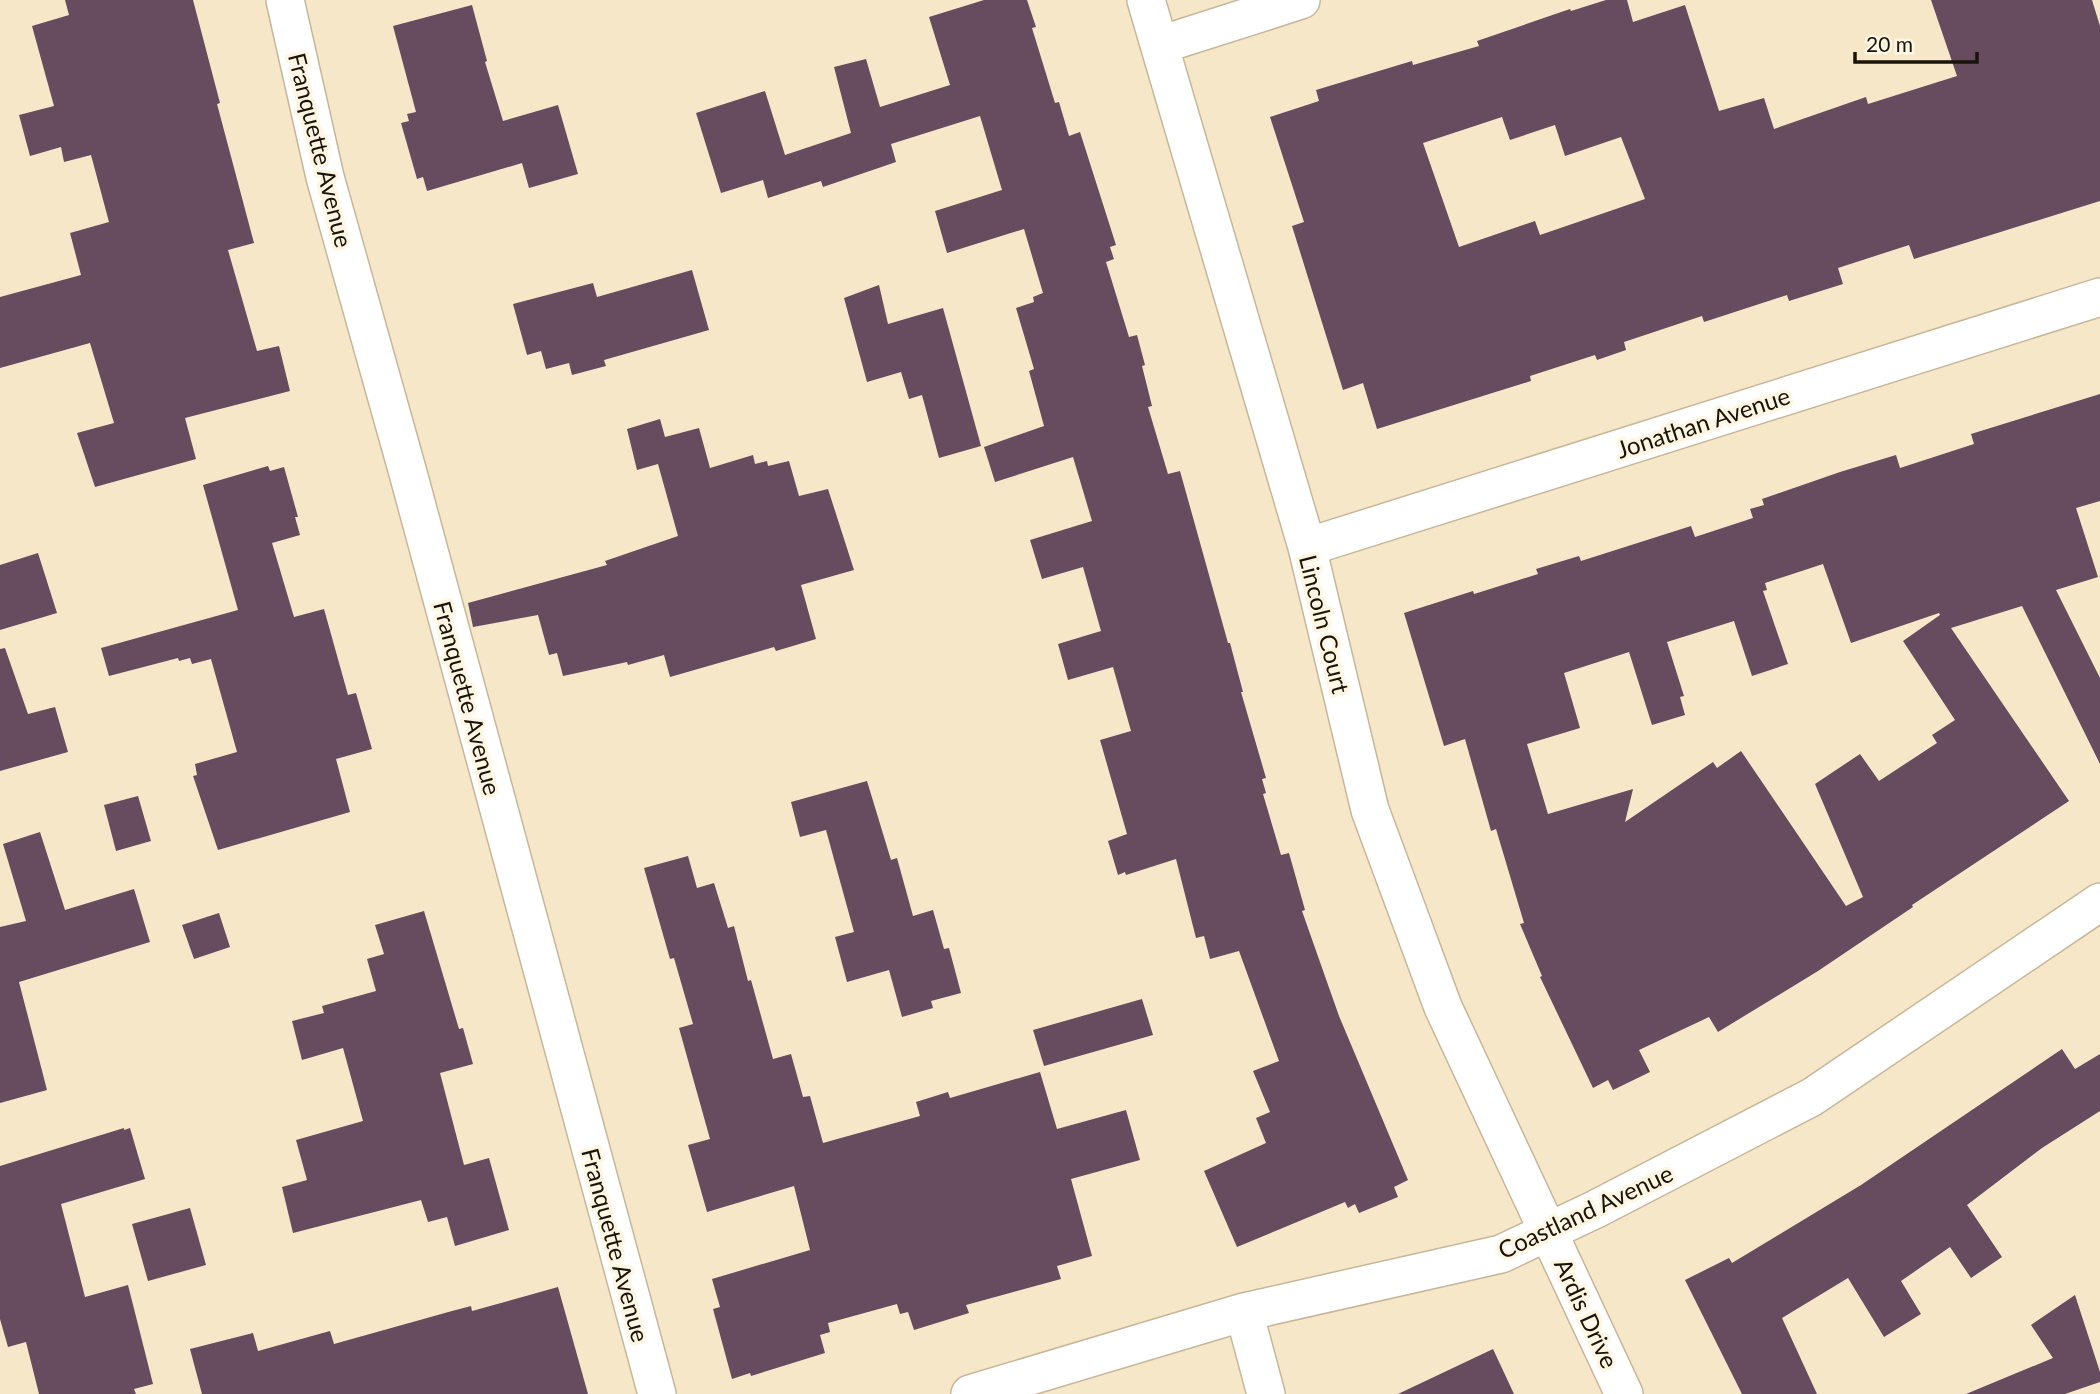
<svg xmlns="http://www.w3.org/2000/svg" width="2100" height="1394" viewBox="0 0 2100 1394" font-family="Lato,sans-serif">
	<style>
		.building { fill: #674b5f; fill-rule: evenodd }
		.lines { fill: none; stroke-linecap: round; stroke-linejoin: round }
		.minor-casing { stroke: #c7b79a; stroke-width: 40 }
		.minor { stroke: #fff; stroke-width: 37 }
		.labels { text-anchor: middle; dominant-baseline: central; stroke-width: 7; stroke-linejoin: round; paint-order: stroke }
		.street-label { font-size: 24px; fill: #191409; stroke: #fff5e3 }
	</style>
	<rect width="100%" height="100%" fill="#f7e7c9"/>
	<path class="building" d="M 65,0 L 193,0 L 220,103 L 217,104 L 254,243 L 228,250 L 257,351 L 279,346 L 290,391 L 185,418 L 196,459 L 95,487 L 77,433 L 114,423 L 90,343 L 0,368 L 0,297 L 81,275 L 70,233 L 109,222 L 91,155 L 64,162 L 61,147 L 30,156 L 19,115 L 54,106 L 32,26 L 69,15 Z
		M 984,0 L 1027,0 L 1036,27 L 1032,28 L 1055,103 L 1059,102 L 1069,136 L 1080,132 L 1116,245 L 1110,247 L 1114,259 L 1106,262 L 1129,337 L 1137,335 L 1145,365 L 1142,366 L 1152,406 L 1148,407 L 1168,474 L 1180,471 L 1228,643 L 1230,643 L 1243,692 L 1241,692 L 1266,778 L 1262,779 L 1266,793 L 1263,794 L 1281,855 L 1289,853 L 1305,910 L 1302,911 L 1339,1016 L 1408,1180 L 1394,1187 L 1398,1197 L 1359,1213 L 1355,1204 L 1348,1208 L 1345,1202 L 1237,1247 L 1204,1171 L 1266,1143 L 1256,1118 L 1270,1112 L 1253,1071 L 1279,1061 L 1239,951 L 1210,959 L 1204,936 L 1196,938 L 1176,859 L 1126,875 L 1125,872 L 1118,875 L 1108,841 L 1127,834 L 1100,740 L 1131,731 L 1113,667 L 1068,680 L 1058,644 L 1101,631 L 1083,567 L 1042,579 L 1030,540 L 1092,521 L 1073,457 L 995,482 L 984,447 L 1044,426 L 1029,371 L 1034,369 L 1016,308 L 1034,302 L 1033,297 L 1043,293 L 1024,229 L 947,253 L 935,211 L 1002,190 L 980,116 L 891,144 L 896,162 L 823,187 L 821,181 L 768,198 L 763,180 L 721,193 L 696,113 L 765,91 L 785,155 L 851,133 L 834,67 L 866,59 L 880,107 L 950,85 L 929,17 Z
		M 1606,0 L 1627,0 L 1633,22 L 1685,5 L 1719,111 L 1764,98 L 1774,129 L 1866,97 L 1868,104 L 1957,76 L 1931,0 L 2092,0 L 2100,26 L 2100,201 L 1914,259 L 1909,245 L 1838,268 L 1843,284 L 1789,301 L 1787,295 L 1704,322 L 1702,316 L 1624,342 L 1626,350 L 1597,360 L 1595,355 L 1530,376 L 1531,381 L 1377,429 L 1363,383 L 1343,390 L 1292,226 L 1304,222 L 1270,117 L 1319,101 L 1316,90 L 1412,61 L 1413,65 L 1479,46 L 1477,41 L 1570,9 L 1571,11 ZM 1502,117 L 1510,140 L 1555,125 L 1565,156 L 1621,137 L 1645,199 L 1540,235 L 1535,221 L 1459,247 L 1423,143 Z
		M 472,5 L 487,61 L 485,62 L 503,121 L 558,105 L 578,174 L 529,188 L 522,163 L 427,191 L 423,177 L 417,179 L 401,123 L 409,121 L 407,114 L 416,112 L 393,26 Z
		M 692,270 L 709,330 L 604,360 L 606,366 L 572,375 L 569,363 L 546,369 L 541,351 L 527,355 L 513,304 L 593,283 L 597,297 Z
		M 879,285 L 888,324 L 943,308 L 981,446 L 939,458 L 922,395 L 909,399 L 901,372 L 867,382 L 844,298 Z
		M 2100,394 L 2100,501 L 2076,508 L 2098,577 L 2056,590 L 2100,678 L 2100,764 L 2022,606 L 1951,628 L 2069,801 L 1912,905 L 1913,907 L 1818,971 L 1718,1032 L 1709,1017 L 1639,1050 L 1650,1072 L 1613,1090 L 1608,1080 L 1593,1088 L 1540,977 L 1542,976 L 1520,924 L 1524,923 L 1496,829 L 1491,831 L 1465,739 L 1444,746 L 1404,613 L 1473,591 L 1474,594 L 1538,574 L 1536,569 L 1579,556 L 1581,561 L 1691,526 L 1695,537 L 1753,518 L 1750,509 L 1764,505 L 1762,499 L 1840,472 L 1896,455 L 1900,468 L 1974,444 L 1971,434 ZM 1823,564 L 1851,643 L 1939,613 L 1940,615 L 1903,641 L 1955,720 L 1932,735 L 1937,743 L 1879,781 L 1860,754 L 1815,784 L 1863,897 L 1846,906 L 1741,751 L 1717,768 L 1713,762 L 1625,822 L 1633,789 L 1548,814 L 1527,744 L 1580,728 L 1564,673 L 1629,652 L 1652,725 L 1685,715 L 1680,697 L 1684,696 L 1667,642 L 1734,621 L 1752,676 L 1788,664 L 1763,591 L 1767,590 L 1765,583 Z
		M 660,419 L 665,437 L 699,428 L 710,468 L 753,455 L 755,464 L 767,461 L 768,466 L 789,461 L 799,496 L 828,489 L 854,570 L 801,585 L 816,639 L 776,651 L 774,647 L 670,677 L 664,655 L 628,665 L 627,662 L 563,676 L 557,653 L 549,655 L 538,615 L 473,627 L 468,603 L 607,565 L 605,561 L 678,536 L 658,464 L 637,470 L 627,429 Z
		M 268,466 L 270,471 L 284,467 L 298,517 L 295,517 L 300,535 L 272,543 L 294,617 L 324,609 L 348,695 L 356,693 L 372,749 L 336,759 L 350,812 L 218,850 L 193,776 L 197,775 L 195,764 L 237,752 L 211,659 L 192,664 L 190,658 L 179,661 L 178,658 L 109,676 L 101,648 L 238,610 L 203,485 Z
		M 38,553 L 57,613 L 0,630 L 0,565 Z
		M 5,648 L 28,714 L 55,707 L 68,752 L 0,771 L 0,649 Z
		M 867,781 L 891,860 L 897,858 L 913,916 L 933,910 L 944,949 L 949,948 L 961,993 L 931,1001 L 933,1008 L 902,1017 L 889,970 L 847,982 L 835,937 L 854,932 L 826,830 L 800,837 L 791,802 Z
		M 138,796 L 151,841 L 116,851 L 104,805 Z
		M 40,832 L 65,910 L 134,889 L 150,942 L 19,982 L 47,1090 L 0,1103 L 0,927 L 26,921 L 3,844 Z
		M 688,856 L 697,888 L 714,883 L 728,928 L 734,926 L 748,981 L 751,980 L 773,1059 L 791,1054 L 803,1097 L 810,1096 L 823,1143 L 920,1116 L 916,1102 L 948,1092 L 950,1098 L 1040,1072 L 1057,1129 L 1126,1110 L 1140,1160 L 1071,1179 L 1092,1256 L 1057,1266 L 1061,1279 L 966,1305 L 969,1313 L 914,1330 L 908,1312 L 900,1314 L 897,1304 L 828,1323 L 830,1332 L 820,1335 L 825,1353 L 751,1376 L 750,1373 L 732,1379 L 713,1309 L 720,1307 L 712,1279 L 810,1250 L 794,1186 L 707,1212 L 688,1145 L 710,1139 L 679,1028 L 693,1024 L 674,958 L 670,959 L 644,868 Z
		M 424,911 L 459,1029 L 463,1028 L 473,1064 L 440,1073 L 464,1165 L 489,1158 L 509,1230 L 455,1246 L 447,1217 L 428,1222 L 421,1200 L 293,1233 L 282,1187 L 307,1180 L 296,1140 L 363,1121 L 343,1048 L 302,1060 L 292,1021 L 324,1013 L 322,1006 L 376,991 L 367,959 L 384,954 L 375,925 Z
		M 219,913 L 230,947 L 194,959 L 182,925 Z
		M 1142,999 L 1153,1035 L 1044,1066 L 1033,1030 Z
		M 2062,1049 L 2075,1069 L 2100,1054 L 2100,1111 L 2042,1148 L 1967,1205 L 2002,1257 L 1971,1278 L 1950,1247 L 1901,1281 L 1921,1314 L 1884,1337 L 1848,1278 L 1782,1318 L 1817,1394 L 1742,1394 L 1685,1280 L 1729,1258 L 1732,1263 L 1861,1185 Z
		M 124,1128 L 124,1130 L 130,1128 L 145,1179 L 61,1204 L 85,1297 L 128,1285 L 153,1384 L 134,1389 L 136,1394 L 39,1394 L 26,1342 L 8,1347 L 0,1319 L 0,1166 Z
		M 190,1208 L 206,1265 L 148,1281 L 132,1224 Z
		M 558,1287 L 588,1394 L 202,1394 L 190,1349 L 253,1333 L 258,1351 L 330,1331 L 334,1344 L 452,1311 L 471,1306 L 472,1311 Z
		M 2075,1295 L 2100,1372 L 2100,1382 L 2065,1394 L 1966,1394 L 2053,1358 L 2031,1325 Z
		M 1493,1349 L 1514,1394 L 1398,1394 Z"/>
	<g class="lines">
		<g class="minor-casing">
			<path id="minor" d="M 285,0 L 325,177 L 408,473 L 657,1394
				M 1146,0 L 1307,547 L 1370,810 L 1443,1007 L 1624,1394
				M 1160,45 L 1301,0
				M 1307,547 L 2100,297
				M 1244,1312 L 1266,1394
				M 970,1394 L 1244,1312 L 1501,1254 L 1596,1209 L 1812,1097 L 2100,902"/>
		</g>
		<use href="#minor" class="minor"/>
	</g>
	<g class="labels">
		<g class="street-label">
			<text transform="translate(321 150) rotate(76)">Franquette Avenue</text>
			<text transform="translate(1703 422) rotate(-18)">Jonathan Avenue</text>
			<text transform="translate(1325 624) rotate(76)">Lincoln Court</text>
			<text transform="translate(468 698) rotate(75)">Franquette Avenue</text>
			<text transform="translate(1585 1211) rotate(-25)">Coastland Avenue</text>
			<text transform="translate(616 1245) rotate(75)">Franquette Avenue</text>
			<text transform="translate(1587 1313) rotate(65)">Ardis Drive</text>
		</g>
	</g>
	<path d="M1855 52v10h122v-10" fill="none" stroke="#191409" stroke-width="3.5"/>
	<text x="1866" y="52" font-size="21" fill="#191409" stroke="#fff5e3" stroke-width="5" paint-order="stroke">20 m</text>
</svg>
